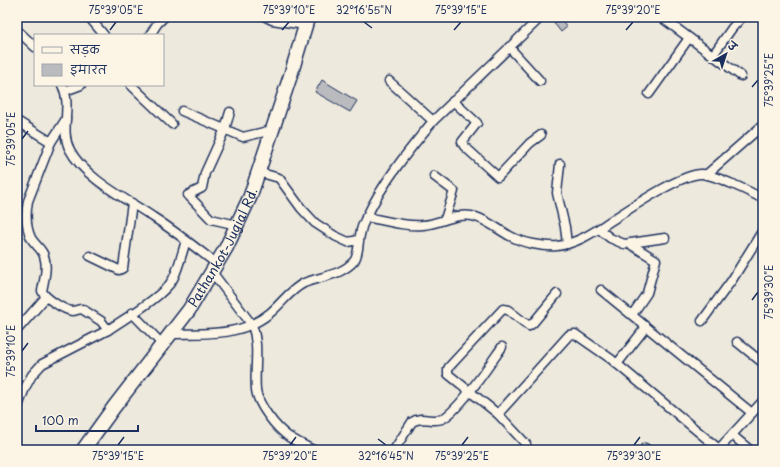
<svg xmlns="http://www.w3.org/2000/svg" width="780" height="467" font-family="'Playpen Sans','Playpen Sans Deva',sans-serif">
<rect width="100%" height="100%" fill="#eee9dd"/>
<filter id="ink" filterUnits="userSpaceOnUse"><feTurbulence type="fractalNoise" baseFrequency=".025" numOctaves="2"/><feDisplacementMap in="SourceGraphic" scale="8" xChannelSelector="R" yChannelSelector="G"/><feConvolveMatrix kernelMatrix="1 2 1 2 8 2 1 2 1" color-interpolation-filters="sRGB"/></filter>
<g filter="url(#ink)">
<!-- building -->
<g fill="#babbbe" stroke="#1b2f5e">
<polygon points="560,18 567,27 561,32 554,23"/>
<polygon points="322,80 357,101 350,112 315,92"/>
</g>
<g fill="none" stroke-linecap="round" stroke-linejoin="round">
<!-- street casing -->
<g stroke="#1b2f5e" stroke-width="11">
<g id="street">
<polyline points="89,17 104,35"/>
<polyline points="266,17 272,20 305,25"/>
<polyline points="661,17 741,76"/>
<polyline points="17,30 35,47"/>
<polyline points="150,35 157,24 164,17"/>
<polyline points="509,47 540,81"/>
<polyline points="713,55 732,28 742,17"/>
<polyline points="389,81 433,121"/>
<path d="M62 85C73 105 59 130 70 150 85 179 127 199 153 217 175 231 196 248 217 264"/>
<polyline points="131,85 172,124"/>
<polyline points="65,91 81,85"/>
<polyline points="649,94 689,38"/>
<polyline points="453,101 477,123 462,142 464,146 498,177 530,143 541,135"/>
<polyline points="182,111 243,137 272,130"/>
<polyline points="230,112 225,129 205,173 202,188 188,195 211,219 237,225"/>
<path d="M66 119 51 142 28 201C26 212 26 227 31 238 35 245 42 249 44 256 48 267 44 280 42 291 45 298 64 310 72 311 76 311 78 309 82 309L101 321 108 330C124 319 164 296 173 279 179 267 182 253 186 241"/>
<polyline points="17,121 51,142"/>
<polyline points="560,164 557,193 565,227 567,244"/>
<polyline points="258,172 279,178 301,208 315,223 335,236 348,242 359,240"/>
<polyline points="706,175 763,125"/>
<polyline points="434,176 454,191 445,219"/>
<path d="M366 217C383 220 406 227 423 225 441 224 457 211 476 217 488 221 499 230 510 236 523 243 543 247 557 246 575 244 591 234 606 224 625 212 681 173 702 174 715 175 751 192 763 199"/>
<polyline points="599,229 610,238 624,244 665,238"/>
<polyline points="630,244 656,260 647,293 632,315"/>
<polyline points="90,256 119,270 123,268 132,203"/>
<path d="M212 272 252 325C260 347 254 367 256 390 258 405 276 428 289 437 297 442 305 446 313 450"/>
<polyline points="601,290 752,413"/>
<polyline points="557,294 533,323 529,326 508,310 503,309 449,367 448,369 448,374 498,414 569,335 575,334 611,359 719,449"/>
<polyline points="132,313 163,345"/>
<polyline points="702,321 732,280 763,230"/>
<polyline points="17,330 46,297"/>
<path d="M172 334C207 333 241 337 270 313 282 303 290 290 304 283 321 276 341 276 354 261 359 255 358 243 360 235 361 229 363 223 366 218 383 182 408 151 433 121L541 17"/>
<polyline points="737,342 763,363"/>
<polyline points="617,364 646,327"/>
<polyline points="17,409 25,388 32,375 42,364 108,330"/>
<polyline points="498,414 526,444"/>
<polyline points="732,435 750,450"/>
<polyline points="645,448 648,450"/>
<path d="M394 450 412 422C422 415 432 423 442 419 459 411 490 364 502 347"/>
<polyline points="718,450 763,401"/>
</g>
</g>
<!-- primary casing -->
<g stroke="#1b2f5e" stroke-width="16">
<g id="primary">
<path id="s1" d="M83 450 114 407 189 310 226 248 250 197 291 74 308 17"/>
</g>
</g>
<!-- street -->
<use href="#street" stroke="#fcf5e5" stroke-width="8"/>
<!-- primary -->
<use href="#primary" stroke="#fcf5e5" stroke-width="13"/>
</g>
</g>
<!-- ticks -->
<path fill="none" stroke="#1b2f5e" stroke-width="1.5" d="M364 22 372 28M110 30 116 22M282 30 289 22M454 30 461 22M626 30 633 22M752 87 758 80M22 139 28 131M752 300 758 292M22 351 28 343M378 439 386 445M118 445 124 437M290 445 296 437M462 445 468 437M634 445 640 437"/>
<g text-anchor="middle" stroke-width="3.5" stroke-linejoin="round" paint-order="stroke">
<!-- street labels -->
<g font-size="13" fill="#1b2f5e" stroke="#fcf5e5">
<text dy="5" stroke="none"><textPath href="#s1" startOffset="247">Pathankot-Jugial Rd.</textPath></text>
</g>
</g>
<!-- margin -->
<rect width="780" height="467" fill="none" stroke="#fcf5e5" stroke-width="44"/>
<!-- legend -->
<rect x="34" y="34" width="130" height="52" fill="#fcf5e5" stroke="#a2a6af"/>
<rect x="42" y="47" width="20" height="6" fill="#fcf5e5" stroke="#a2a6af"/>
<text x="70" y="54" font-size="12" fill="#1b2f5e">सड़क</text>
<rect x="42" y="64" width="20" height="12" fill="#babbbe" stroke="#a2a6af"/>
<text x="70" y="74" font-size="12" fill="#1b2f5e">इमारत</text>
<!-- north arrow -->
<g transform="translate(726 54) rotate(39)" stroke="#fcf5e5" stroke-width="3" paint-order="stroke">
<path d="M0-3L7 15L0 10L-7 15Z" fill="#1b2f5e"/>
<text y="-6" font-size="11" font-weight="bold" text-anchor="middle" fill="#1b2f5e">उ</text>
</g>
<!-- scale -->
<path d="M36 425v6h102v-6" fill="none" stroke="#1b2f5e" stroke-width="2"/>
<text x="42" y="425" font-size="12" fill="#1b2f5e" stroke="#fcf5e5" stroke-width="3" paint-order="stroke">100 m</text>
<rect x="22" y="22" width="736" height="423" fill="none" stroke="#1b2f5e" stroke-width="1.5"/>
<g font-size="10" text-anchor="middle" fill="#1b2f5e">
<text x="116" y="14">75°39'05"E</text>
<text x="289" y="14">75°39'10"E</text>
<text x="364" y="14">32°16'55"N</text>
<text x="461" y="14">75°39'15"E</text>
<text x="633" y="14">75°39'20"E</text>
<text transform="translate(769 80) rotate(-90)" y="4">75°39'25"E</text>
<text transform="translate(11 139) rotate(-90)" y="4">75°39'05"E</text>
<text transform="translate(769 292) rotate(-90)" y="4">75°39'30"E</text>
<text transform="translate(11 351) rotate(-90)" y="4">75°39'10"E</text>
<text x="118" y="460">75°39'15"E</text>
<text x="290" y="460">75°39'20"E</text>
<text x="386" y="460">32°16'45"N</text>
<text x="462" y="460">75°39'25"E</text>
<text x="634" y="460">75°39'30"E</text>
</g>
</svg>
